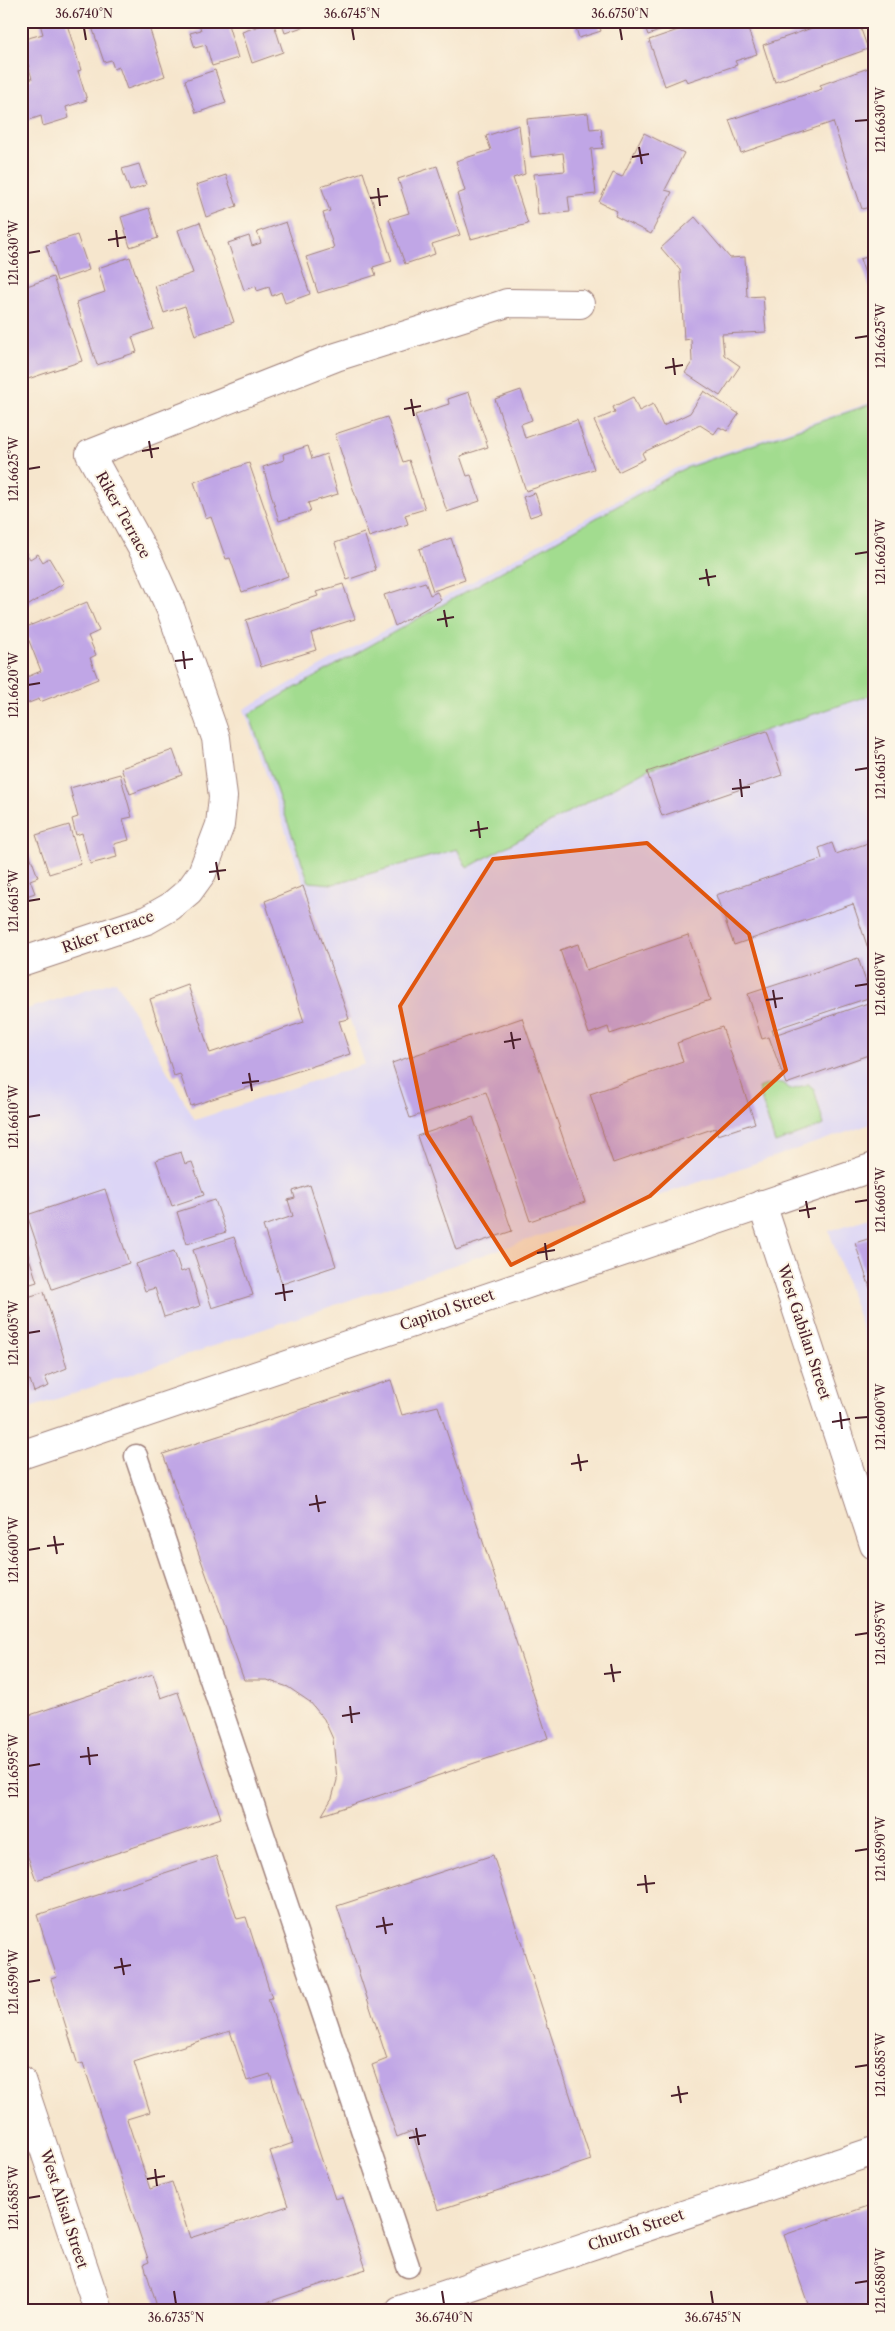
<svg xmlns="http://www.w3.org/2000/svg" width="895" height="2331" font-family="'Libre Caslon Text',serif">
<rect width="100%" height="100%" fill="#fcf5e5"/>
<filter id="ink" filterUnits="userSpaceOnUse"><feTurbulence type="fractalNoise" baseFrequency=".02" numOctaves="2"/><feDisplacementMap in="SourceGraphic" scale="10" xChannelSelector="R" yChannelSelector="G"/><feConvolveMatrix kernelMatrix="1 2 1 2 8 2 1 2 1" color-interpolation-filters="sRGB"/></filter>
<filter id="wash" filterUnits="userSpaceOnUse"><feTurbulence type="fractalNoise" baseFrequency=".0096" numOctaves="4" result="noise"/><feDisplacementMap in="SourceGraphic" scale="20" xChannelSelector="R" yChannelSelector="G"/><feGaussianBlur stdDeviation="1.12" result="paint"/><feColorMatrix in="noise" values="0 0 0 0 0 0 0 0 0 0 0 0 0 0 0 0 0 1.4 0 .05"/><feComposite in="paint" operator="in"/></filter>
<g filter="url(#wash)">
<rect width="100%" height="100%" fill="#f6e6cd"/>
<!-- built -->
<g fill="#dcd5f6">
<polygon points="874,401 874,1123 21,1411 21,1011 116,981 195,1120 365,1064 244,709 674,469"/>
<polygon points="874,1216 874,1363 829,1231"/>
</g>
<!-- green -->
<g fill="#a2dc8f" stroke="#767e5d">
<polygon points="874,403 874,694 646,770 467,868 457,849 333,884 309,882 249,714 683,469"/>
<polygon points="773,1083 783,1083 791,1090 808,1084 814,1089 824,1125 775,1143 758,1088"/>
</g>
<g id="blocks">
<!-- building -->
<g fill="#c0a6e6" fill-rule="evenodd">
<polygon points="50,21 66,21 81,70 78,71 87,100 66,107 69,118 43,126 41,116 21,123 21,83 32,79 28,64 21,65 21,40 43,34 40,24"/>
<polygon points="90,21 147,21 165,76 127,89 119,67 114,69 111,60 104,62"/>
<polygon points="198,21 227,21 238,58 212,66 206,45 195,48 190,33 201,30"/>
<polygon points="273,21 283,52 252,63 242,32"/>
<polygon points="281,21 317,21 317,22 285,33"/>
<polygon points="367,21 381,21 381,22 368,26"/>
<polygon points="574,21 598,21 601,31 579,38"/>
<polygon points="643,21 665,21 668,28 648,35"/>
<polygon points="704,21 745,21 757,54 735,61 737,65 687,82 685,78 665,86 649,40"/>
<polygon points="832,21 858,21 868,49 775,82 763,45"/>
<polygon points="874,66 874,206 862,209 833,122 741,153 729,120 822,89 820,85"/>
<polygon points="215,70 226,103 196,113 185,80"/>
<polygon points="588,113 590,129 601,128 603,148 591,149 596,194 568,197 570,212 538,215 534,174 565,171 563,153 531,157 527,119"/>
<polygon points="519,125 525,174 513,178 528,224 471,239 457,194 465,191 456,161 491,150 486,136"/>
<polygon points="644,133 684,153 665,190 672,192 651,234 615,216 617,211 599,202 613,173 622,177"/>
<polygon points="22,142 27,160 21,162 21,143"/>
<polygon points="139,164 146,185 130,191 122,169"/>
<polygon points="437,166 460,235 432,244 435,254 405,264 389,219 409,213 398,179"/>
<polygon points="363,172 392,261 373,267 376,275 318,293 306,257 334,248 323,213 330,211 321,186"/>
<polygon points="226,175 237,206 206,217 196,185"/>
<polygon points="149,208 158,238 130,247 121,217"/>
<polygon points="695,217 730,258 745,257 747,297 763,296 766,332 722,334 724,355 740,366 720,396 685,373 692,362 691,339 684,340 680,270 661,248"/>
<polygon points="200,222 234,322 195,335 185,306 164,313 155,286 193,273 178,230"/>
<polygon points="286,222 310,294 285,303 281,292 272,296 269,287 257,291 256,286 244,290 228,243 249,236 252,246 261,243 257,232"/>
<polygon points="77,235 89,270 57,281 46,245"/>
<polygon points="874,255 874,297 873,297 860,259"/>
<polygon points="130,257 154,329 132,337 137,352 97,365 76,302 105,292 98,268"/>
<polygon points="53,277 82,361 28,379 21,359 21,288"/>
<polygon points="521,390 532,420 521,424 525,438 577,420 594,469 526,491 495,399"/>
<polygon points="704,391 739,414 727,431 719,427 714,434 700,425 642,453 645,459 618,472 594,421 615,412 613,407 633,397 639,411 653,404 663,426 690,413"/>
<polygon points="469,392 488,447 460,456 467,476 471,475 480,501 447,512 415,415 449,404 448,399"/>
<polygon points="387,417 403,462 409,460 425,509 405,515 408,524 369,537 335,434"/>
<polygon points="308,446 312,459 326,454 338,494 308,503 311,511 279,521 263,467 284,460 283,454"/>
<polygon points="249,463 288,576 242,592 230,558 226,559 211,517 206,519 194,482"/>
<polygon points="535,493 542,513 530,517 523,497"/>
<polygon points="364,533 376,570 347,580 335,543"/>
<polygon points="451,538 465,580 433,591 419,549"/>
<polygon points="21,545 30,559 38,554 43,562 49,558 64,583 21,610"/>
<polygon points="425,582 430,595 437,592 441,600 395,626 384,595"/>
<polygon points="343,584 355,619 311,633 316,650 261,667 246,620 318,596 316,592"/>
<polygon points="87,602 99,631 88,636 96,655 90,658 98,679 40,702 39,699 21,706 21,676 26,674 27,677 41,671 24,628"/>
<polygon points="767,731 782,775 662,816 647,772"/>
<polygon points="173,750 182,775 130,794 121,768"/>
<polygon points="120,774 132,817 123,819 129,840 114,844 117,857 90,864 82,833 76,835 72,819 78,817 70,788"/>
<polygon points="69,825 81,864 49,874 36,835"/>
<polygon points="21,831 38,877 30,880 35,893 21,898"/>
<polygon points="874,841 874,897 871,898 874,906 874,966 853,904 734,945 716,895 822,859 819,848 832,843 836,854"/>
<polygon points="303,886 349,1019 339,1021 350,1054 191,1106 180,1074 174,1076 150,999 188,985 210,1053 304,1022 265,901"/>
<polygon points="688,935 710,1000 610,1034 608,1027 589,1034 560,950 578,944 586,970"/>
<polygon points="858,958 871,997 772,1030 774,1035 874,1001 874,1053 786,1084 769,1037 762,1039 748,994"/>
<polygon points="522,1018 585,1202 530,1221 486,1092 410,1118 392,1063"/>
<polygon points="722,1027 755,1123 718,1135 715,1128 613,1163 590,1094 683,1062 677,1043"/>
<polygon points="473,1117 512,1231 456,1250 417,1136"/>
<polygon points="181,1152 185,1164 192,1162 204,1195 172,1206 156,1160"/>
<polygon points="310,1185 336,1266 282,1284 263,1226 293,1216 288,1200 295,1198 293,1191"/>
<polygon points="105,1189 129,1263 52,1289 27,1215"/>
<polygon points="215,1200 226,1232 187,1244 177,1212"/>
<polygon points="21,1233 37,1282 21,1287"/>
<polygon points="234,1237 253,1295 212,1308 193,1250"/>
<polygon points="874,1237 874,1297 873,1297 855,1243"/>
<polygon points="174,1251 181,1272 189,1269 200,1306 164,1317 155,1288 145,1291 136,1264"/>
<polygon points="44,1292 67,1368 45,1377 49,1386 34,1392 30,1380 21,1383 21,1299"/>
<polygon points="391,1380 402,1415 438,1406 548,1738 322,1815 332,1798 337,1780 333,1739 324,1719 310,1702 288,1687 267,1680 244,1680 163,1454"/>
<polygon points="153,1674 161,1698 178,1692 221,1818 36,1880 21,1837 21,1718"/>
<polygon points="493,1855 591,2160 438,2210 412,2131 397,2137 372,2065 387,2059 337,1906"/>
<path d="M216 1856 237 1919 246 1917 272 1998 268 1999 335 2199 342 2197 366 2269 245 2310H158L144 2264 149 2262 83 2063 78 2065 51 1979 57 1977 37 1915ZM230 2031 247 2081 270 2074 293 2143 270 2151 288 2206 190 2238 172 2182 150 2189 127 2119 150 2112 134 2062Z"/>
<polygon points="874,2204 874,2310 810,2310 784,2235"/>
</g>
</g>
</g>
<g filter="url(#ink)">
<use href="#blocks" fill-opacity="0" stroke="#a0827c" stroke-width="1"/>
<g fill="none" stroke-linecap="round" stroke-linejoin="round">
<!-- pedestrian casing -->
<g stroke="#a0827c" stroke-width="25">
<polyline id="pedestrian" points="136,1456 408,2266"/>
</g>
<!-- minor casing -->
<g stroke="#a0827c" stroke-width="30">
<g id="minor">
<polyline points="21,962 147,920 170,907 189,891 202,873 220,825 223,797 216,738 191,667 171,610 149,561 90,454 336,357 498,306 507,303 580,304"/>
<polyline points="399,2310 874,2151"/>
</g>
</g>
<!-- tertiary casing -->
<g stroke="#a0827c" stroke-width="30">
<g id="tertiary">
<polyline points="762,1204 874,1545"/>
<polyline points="21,1455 874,1167"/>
</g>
</g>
<!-- secondary casing -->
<g stroke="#a0827c" stroke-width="30">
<polyline id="secondary" points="21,2080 98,2310"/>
</g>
<!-- pedestrian -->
<use href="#pedestrian" stroke="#fff" stroke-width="22"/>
<!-- minor -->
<use href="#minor" stroke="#fff" stroke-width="28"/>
<!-- tertiary -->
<use href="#tertiary" stroke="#fff" stroke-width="28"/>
<!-- secondary -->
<use href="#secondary" stroke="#fff" stroke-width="28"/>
</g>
</g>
<!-- marked area -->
<path fill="#e0560e" fill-opacity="0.2" stroke="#e0560e" stroke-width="4" stroke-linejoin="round" d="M647 843 749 934 786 1070 650 1196 511 1265 427 1134 400 1006 493 859Z"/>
<!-- ticks -->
<path fill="none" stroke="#4a1f2b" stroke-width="2" d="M84 28 86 40M352 28 354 40M620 28 622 40M855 121 868 120M639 147 642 164M632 157 649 154M378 188 380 206M370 198 388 196M116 230 118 247M108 240 126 237M28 253 40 251M855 338 868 336M673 358 675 375M665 368 683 365M411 399 414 416M404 409 421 406M149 441 152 458M142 451 159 448M28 469 40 467M855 554 868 552M706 569 709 586M699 579 716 576M444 610 447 627M437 620 454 617M183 651 185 669M175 661 193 659M28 685 40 683M855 770 868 768M740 779 742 797M732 789 750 787M478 821 480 838M470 831 488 828M216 862 219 880M209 872 226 870M28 901 40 899M855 986 868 984M773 990 776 1008M766 1000 783 998M511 1032 514 1049M504 1042 521 1039M249 1073 252 1091M242 1083 259 1081M28 1117 40 1115M806 1201 809 1218M855 1202 868 1200M799 1211 816 1208M545 1243 547 1260M537 1253 555 1250M283 1284 285 1301M275 1294 293 1291M28 1333 40 1331M840 1412 842 1429M855 1418 868 1417M832 1422 850 1419M578 1454 581 1471M571 1464 588 1461M316 1495 319 1512M309 1505 326 1502M54 1536 57 1554M47 1546 64 1544M28 1550 40 1548M855 1635 868 1633M611 1664 614 1682M604 1674 621 1672M350 1706 352 1723M342 1716 360 1713M88 1747 90 1765M80 1757 98 1755M28 1766 40 1764M855 1851 868 1849M645 1875 647 1893M637 1885 655 1883M383 1917 386 1934M376 1927 393 1924M121 1958 124 1975M114 1968 131 1965M28 1982 40 1980M855 2067 868 2065M678 2086 681 2103M671 2096 688 2093M416 2128 419 2145M409 2138 426 2135M155 2169 157 2186M147 2179 165 2176M28 2198 40 2196M855 2283 868 2281M174 2291 176 2304M442 2291 444 2304M711 2291 713 2304"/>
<g text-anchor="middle" stroke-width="4" stroke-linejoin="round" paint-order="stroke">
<!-- street labels -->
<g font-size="15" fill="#4a1f2b" stroke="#fcf5e5">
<text transform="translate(123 515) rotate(61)" y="5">Riker Terrace</text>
<text transform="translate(108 932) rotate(-20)" y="5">Riker Terrace</text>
<text transform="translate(447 1310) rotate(-19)" y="5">Capitol Street</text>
<text transform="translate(804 1332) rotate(72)" y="5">West Gabilan Street</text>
<text transform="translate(64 2209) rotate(72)" y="5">West Alisal Street</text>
<text transform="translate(636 2230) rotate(-19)" y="5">Church Street</text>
</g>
</g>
<!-- margin -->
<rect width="895" height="2331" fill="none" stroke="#fcf5e5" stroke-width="55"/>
<rect x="28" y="28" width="840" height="2276" fill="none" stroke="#4a1f2b" stroke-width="2"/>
<g font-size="12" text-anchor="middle" fill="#4a1f2b">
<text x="84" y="18">36.6740°N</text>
<text x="352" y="18">36.6745°N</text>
<text x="620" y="18">36.6750°N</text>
<text transform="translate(881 120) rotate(-90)" y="4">121.6630°W</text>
<text transform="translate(14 253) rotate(-90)" y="4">121.6630°W</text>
<text transform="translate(881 336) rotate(-90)" y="4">121.6625°W</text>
<text transform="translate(14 469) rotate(-90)" y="4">121.6625°W</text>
<text transform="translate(881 552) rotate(-90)" y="4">121.6620°W</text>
<text transform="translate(14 685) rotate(-90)" y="4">121.6620°W</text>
<text transform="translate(881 768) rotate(-90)" y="4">121.6615°W</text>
<text transform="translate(14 901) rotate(-90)" y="4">121.6615°W</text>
<text transform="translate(881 984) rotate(-90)" y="4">121.6610°W</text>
<text transform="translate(14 1117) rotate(-90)" y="4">121.6610°W</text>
<text transform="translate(881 1200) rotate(-90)" y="4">121.6605°W</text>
<text transform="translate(14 1333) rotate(-90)" y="4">121.6605°W</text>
<text transform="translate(881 1417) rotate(-90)" y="4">121.6600°W</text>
<text transform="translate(14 1550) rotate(-90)" y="4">121.6600°W</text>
<text transform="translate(881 1633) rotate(-90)" y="4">121.6595°W</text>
<text transform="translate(14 1766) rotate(-90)" y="4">121.6595°W</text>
<text transform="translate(881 1849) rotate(-90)" y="4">121.6590°W</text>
<text transform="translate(14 1982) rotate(-90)" y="4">121.6590°W</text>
<text transform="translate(881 2065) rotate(-90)" y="4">121.6585°W</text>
<text transform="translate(14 2198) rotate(-90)" y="4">121.6585°W</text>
<text transform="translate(881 2281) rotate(-90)" y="4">121.6580°W</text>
<text x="176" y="2322">36.6735°N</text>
<text x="444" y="2322">36.6740°N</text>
<text x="713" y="2322">36.6745°N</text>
</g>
</svg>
